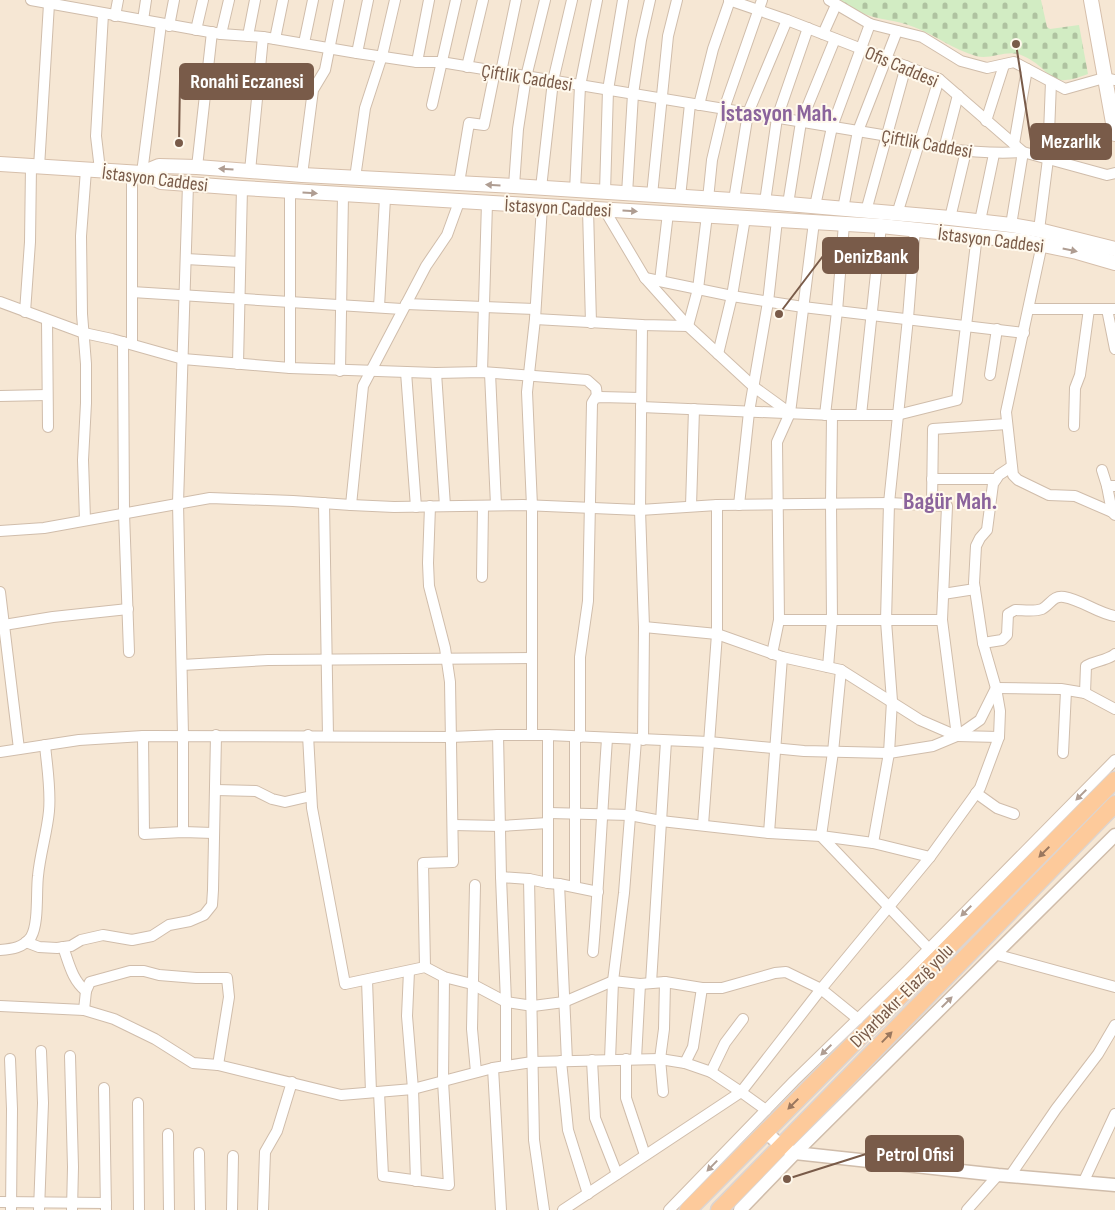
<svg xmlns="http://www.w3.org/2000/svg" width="1115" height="1210" font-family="'Sofia Sans Condensed',sans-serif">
<defs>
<pattern id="cemetery-stones" width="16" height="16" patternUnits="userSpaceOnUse" patternTransform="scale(1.25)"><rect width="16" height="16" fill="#d2ecc3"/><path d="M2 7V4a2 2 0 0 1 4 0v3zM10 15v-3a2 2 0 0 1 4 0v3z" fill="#afc2a0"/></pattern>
</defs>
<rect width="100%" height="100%" fill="#fdf5e6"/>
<!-- residential -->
<rect fill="#f6e7d4" x="0" y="0" width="1115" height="1210"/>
<!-- cemetery -->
<path fill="url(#cemetery-stones)" d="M839 0H1041L1047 27 1050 29 1079 25 1088 74C1044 91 1055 69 1021 55 1007 49 991 60 976 56 954 50 935 35 914 27 897 20 878 20 862 13 854 10 846 4 839 0Z"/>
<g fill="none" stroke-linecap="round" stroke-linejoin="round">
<!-- minor casing -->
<g stroke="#d0bdab" stroke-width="12">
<g id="minor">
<path d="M31 0 221 34 263 37 357 53 417 62H441L888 136C933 148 977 155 1023 152L1011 225"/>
<polyline points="729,0 787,20 939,79 1023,152 1107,175 1115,173"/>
<polyline points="829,0 870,24 922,37 961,61 987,68 1014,62 1065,89 1104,78 1115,80"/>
<polyline points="115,16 118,0"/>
<polyline points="143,20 146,0"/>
<polyline points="169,26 174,0"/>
<polyline points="196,30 203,0"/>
<polyline points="221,34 229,0"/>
<polyline points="823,34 836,5"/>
<polyline points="248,36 255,0"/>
<polyline points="275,39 283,0"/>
<polyline points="304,43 313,0"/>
<polyline points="357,53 368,0"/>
<polyline points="417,62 429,0"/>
<polyline points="467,67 483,0"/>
<polyline points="501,72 516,0"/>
<polyline points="432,105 456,0"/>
<polyline points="699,105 713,49 730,0"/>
<polyline points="986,121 1004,65"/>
<polyline points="1014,144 1027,69"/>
<polyline points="944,149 958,95"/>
<polyline points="39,167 49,4"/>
<polyline points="197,167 212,32"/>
<polyline points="100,170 96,136 103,14"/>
<polyline points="250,171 263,37"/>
<polyline points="132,172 132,344"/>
<polyline points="142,173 161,24"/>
<polyline points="302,175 313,90 325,70 339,0"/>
<polyline points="355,178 365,108 382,56 395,0"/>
<polyline points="459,183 469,123 484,125 495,71"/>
<polyline points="514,186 518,129 526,77 545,0"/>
<polyline points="541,188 553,81 572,0"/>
<polyline points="575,191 580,86 597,0"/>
<polyline points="605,192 608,90 623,0"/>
<polyline points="627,194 633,94 641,40 650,0"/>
<polyline points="652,195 668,36 677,0"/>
<polyline points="680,197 690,104"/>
<polyline points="708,199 712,160 724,109 762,0"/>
<polyline points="734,200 748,113 787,20"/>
<polyline points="765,202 777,118 808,28"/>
<polyline points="788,204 801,122 835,39"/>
<polyline points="815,206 832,127 870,24"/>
<polyline points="588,209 591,323"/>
<polyline points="604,209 645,278 688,326 754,387 790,413"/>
<polyline points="843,209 858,131 897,31"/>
<polyline points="866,211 906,66"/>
<polyline points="897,214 939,79"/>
<polyline points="950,218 966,151"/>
<polyline points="980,221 994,154"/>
<polyline points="1039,230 1048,159 1051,82"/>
<polyline points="1042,244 1006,412 1013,475 1018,480 1049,495 1075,496 1112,512 1115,515"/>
<polyline points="186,259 240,262"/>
<polyline points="645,278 732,296 803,307 1024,333"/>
<polyline points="660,281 668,213"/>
<polyline points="132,292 402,309"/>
<polyline points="0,302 84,333 112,339 183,359 290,368 436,373 482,372 587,380 596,388 597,397"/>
<polyline points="406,304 535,309"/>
<polyline points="379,307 385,198"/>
<polyline points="1029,309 1115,309"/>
<polyline points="1107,309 1115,349"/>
<polyline points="25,312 30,242 31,166"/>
<polyline points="535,319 642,325 688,326 698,289 707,215"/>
<polyline points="47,320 48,427"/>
<polyline points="642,325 640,510 644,627 643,740"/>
<polyline points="123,342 124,513 129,652"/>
<polyline points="718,354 732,296 745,218"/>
<polyline points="238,364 242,188"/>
<polyline points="290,368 290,191"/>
<polyline points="340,371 343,195"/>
<polyline points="406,372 416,507"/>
<polyline points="482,372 487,203"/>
<polyline points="436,373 445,506"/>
<polyline points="490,373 496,505"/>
<polyline points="990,375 997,329"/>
<polyline points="0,396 47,395"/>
<polyline points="641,407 832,415 897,415 957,400 977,235"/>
<polyline points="825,415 837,311 844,224"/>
<polyline points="861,415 881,226"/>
<polyline points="1074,426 1075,388 1080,375 1089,309"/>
<polyline points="1102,470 1107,486 1115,486"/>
<polyline points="932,479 996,479"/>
<polyline points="1107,486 1112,512"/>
<polyline points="324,503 328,736"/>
<polyline points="351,505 363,386 426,266 447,235 459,202"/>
<polyline points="739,505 749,412 768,302 777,220"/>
<polyline points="932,505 933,429 1007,424"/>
<polyline points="691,506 694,409"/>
<polyline points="85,520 83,460 86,403 86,364 82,314 81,236 86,170"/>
<polyline points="0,531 44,528 210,498 293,501 351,505 394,507 523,505 640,510 717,505 889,503 947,506 942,620 957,736"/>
<polyline points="482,577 483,506"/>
<polyline points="0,592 19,749"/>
<polyline points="943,594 975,589"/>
<polyline points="779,620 942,620"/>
<polyline points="4,625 53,617 128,609"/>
<polyline points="644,627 717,634 782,657 841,670 920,720 957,736 999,737"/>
<path d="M983 643 1002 640 1007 635 1008 614 1015 610C1023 610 1034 612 1042 609 1050 605 1053 595 1064 597 1082 600 1097 613 1115 616"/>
<polyline points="772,654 779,620 777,442 790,413 814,222"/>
<polyline points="182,665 268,660 532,658"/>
<polyline points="828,667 832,619 831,504 832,415"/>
<polyline points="841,670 833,752 821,836 929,949"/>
<polyline points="996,688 1061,689 1085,693 1115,709"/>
<path d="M1085 693 1086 666C1095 661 1108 660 1115 654"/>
<polyline points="308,735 312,808 345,984 425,967 444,977 472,984 506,1002 533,1006 564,1002 613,981 640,984 665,982 702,988 722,988 775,973 786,972 821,989 858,1019"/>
<polyline points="498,735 501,877 506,1002 506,1066"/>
<polyline points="532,735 532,506 527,392 535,319 542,206"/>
<polyline points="548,735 548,883 559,884 598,892"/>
<polyline points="143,736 144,834 183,832 213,833"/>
<polyline points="580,737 580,657 588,601 592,403 595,398 600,397 641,398"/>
<polyline points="0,752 79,740 143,736 451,737 498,735 548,735 709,742 804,751 889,753 933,746 957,736 980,720 996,688"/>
<polyline points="1063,753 1066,691"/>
<polyline points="216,790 256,791 272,799 285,802 311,796"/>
<polyline points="976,793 997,808 1014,814"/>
<polyline points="549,813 630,815 661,821 769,833 821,836 873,843 930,857"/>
<polyline points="453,825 501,826 548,823"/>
<polyline points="703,825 717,634 717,505"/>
<polyline points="183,832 183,735 178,503 188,184"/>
<polyline points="769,833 782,657"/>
<polyline points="873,843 889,753 892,701 886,621 889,503 908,318 915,229"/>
<polyline points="501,877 529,879 548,883"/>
<polyline points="529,879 534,1140 544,1210"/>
<polyline points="559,884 567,1061"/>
<polyline points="475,885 472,1029 476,1072"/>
<polyline points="575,887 575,737"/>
<polyline points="26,942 39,947 57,948 71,946 81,940 103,935 132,940 152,936 169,925 190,921 204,915 212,905 213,890 216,735"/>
<path d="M63 947C69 963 72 980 86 991"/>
<path d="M0 950C12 949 23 948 31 937 39 923 36 892 38 876 40 854 47 833 49 811 51 789 47 767 45 745"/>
<path d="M593 952C599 881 602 810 607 739"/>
<polyline points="994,954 1115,987"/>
<polyline points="425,967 423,863 453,862 450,682 445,648 429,586 428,563 430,506"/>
<polyline points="409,971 407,1016 413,1089 416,1181"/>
<polyline points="367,980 371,1092"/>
<polyline points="651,983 666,741"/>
<polyline points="0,1006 84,1010 114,1019 155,1039 193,1063 218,1065 341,1095 413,1089 493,1068 532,1062 660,1059 685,1063 711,1072 741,1092 766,1110"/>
<polyline points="84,1010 86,991 90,982 130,971 144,971 159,975 196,978 227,978 229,997 218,1065"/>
<polyline points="70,1056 73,1167 72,1210"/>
<polyline points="10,1059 12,1109 11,1210"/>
<polyline points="626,1059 626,1098 645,1155"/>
<polyline points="636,1059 640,984"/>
<polyline points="592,1060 595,1118 617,1174"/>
<polyline points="610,1060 613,981 624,893 636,740"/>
<polyline points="561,1061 568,1130 588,1194"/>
<polyline points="685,1063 693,1047 702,988"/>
<polyline points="493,1068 501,1210"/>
<polyline points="711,1072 725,1043 743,1019"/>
<polyline points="104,1088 106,1210"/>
<polyline points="379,1092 383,1176 449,1185 443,1081 444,977"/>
<polyline points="663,1092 660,1059 664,1029 665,982"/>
<polyline points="138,1103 139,1210"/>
<polyline points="168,1134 169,1210"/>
<polyline points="199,1153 200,1210"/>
<polyline points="1010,1176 1056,1109 1098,1054 1115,1025"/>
<polyline points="1083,1183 1115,1114"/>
<polyline points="0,1202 106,1203"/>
<polyline points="39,1210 43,1103 41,1051"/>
<polyline points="232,1210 233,1156"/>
<polyline points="263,1210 265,1152 277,1131 292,1082"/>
<polyline points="563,1210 741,1092 821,989 930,857 980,788 999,737 1000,711 996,688 983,643 974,583 976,546 980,538 987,530 993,484 999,475 1011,467"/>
<polyline points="669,1210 794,1081 907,971 1115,760"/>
<polyline points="967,1210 998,1175"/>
</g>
</g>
<!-- tertiary casing -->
<g stroke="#d0bdab" stroke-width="15">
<g id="tertiary">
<polyline points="765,1131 781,1146 795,1153 998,1175 1115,1185"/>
<polyline points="740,1210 795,1153 1115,835"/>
</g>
</g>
<!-- secondary casing -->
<g stroke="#d6bfab" stroke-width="16">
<g id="secondary">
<polyline points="1091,0 1115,134"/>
<polyline points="0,164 142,173 161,182 242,188 881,226 1024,241 1077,252 1115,263"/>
<polyline points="142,173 159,166 197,167 302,175 514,186 765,202 950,218 1011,225 1039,230 1115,249"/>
</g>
</g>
<!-- trunk casing -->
<g stroke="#dcd4d0" stroke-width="19">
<g id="trunk">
<polyline points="688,1210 1115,780"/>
<polyline points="719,1210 1115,804"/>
</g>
</g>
<!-- minor -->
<use href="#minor" stroke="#fff" stroke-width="10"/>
<!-- tertiary -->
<use href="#tertiary" stroke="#fff" stroke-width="12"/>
<!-- secondary -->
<use href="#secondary" stroke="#fff" stroke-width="14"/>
<!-- trunk -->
<use href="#trunk" stroke="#fdca9b" stroke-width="16"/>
</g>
<!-- one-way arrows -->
<defs><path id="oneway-solid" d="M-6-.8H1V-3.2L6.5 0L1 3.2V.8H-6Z" transform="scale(1.25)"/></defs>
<g fill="#af9d92">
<use href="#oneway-solid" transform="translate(226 169) rotate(-176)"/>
<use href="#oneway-solid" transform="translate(493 185) rotate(-177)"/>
<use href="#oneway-solid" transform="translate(310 193) rotate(4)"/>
<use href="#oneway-solid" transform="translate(630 211) rotate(3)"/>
<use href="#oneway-solid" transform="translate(1070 250) rotate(12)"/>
<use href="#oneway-solid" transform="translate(1081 795) rotate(135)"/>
<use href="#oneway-solid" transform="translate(966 911) rotate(135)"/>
<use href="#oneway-solid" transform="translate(947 1002) rotate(-45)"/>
<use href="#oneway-solid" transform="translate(826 1050) rotate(136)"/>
<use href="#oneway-solid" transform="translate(712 1166) rotate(134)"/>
</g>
<g fill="#9a775e">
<use href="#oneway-solid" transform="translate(1044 852) rotate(135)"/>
<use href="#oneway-solid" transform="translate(887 1037) rotate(-46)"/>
<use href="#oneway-solid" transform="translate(793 1104) rotate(135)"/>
</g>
<g text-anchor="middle" stroke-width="4" stroke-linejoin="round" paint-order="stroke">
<!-- street labels -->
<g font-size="19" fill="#795b49" stroke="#fff9ed">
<text transform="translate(902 66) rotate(23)" y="7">Ofis Caddesi</text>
<text transform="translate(527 77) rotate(9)" y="7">Çiftlik Caddesi</text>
<text transform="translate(927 143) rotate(10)" y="7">Çiftlik Caddesi</text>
<text transform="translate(155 178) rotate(7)" y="7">İstasyon Caddesi</text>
<text transform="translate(558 207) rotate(3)" y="7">İstasyon Caddesi</text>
<text transform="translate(991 239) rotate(7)" y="7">İstasyon Caddesi</text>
<text transform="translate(901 995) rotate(-45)" y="7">Diyarbakır-Elazığ yolu</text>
</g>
<!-- district labels -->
<g font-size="24" font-weight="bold" fill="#8b649c" stroke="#fff9ed">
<text x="779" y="121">İstasyon Mah.</text>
<text x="950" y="509">Bagür Mah.</text>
</g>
</g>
<!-- callouts -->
<path fill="none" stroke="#795b49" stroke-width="2" d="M179 143L180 81M1016 44L1031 141M779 314L823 256M787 1179L866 1154"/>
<g fill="#795b49" stroke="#fff9ed" stroke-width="2">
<circle cx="179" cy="143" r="5"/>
<circle cx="1016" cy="44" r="5"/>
<circle cx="779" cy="314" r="5"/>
<circle cx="787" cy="1179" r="5"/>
</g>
<g fill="#795b49" stroke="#795b49" stroke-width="2">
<rect x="180" y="64" width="133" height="35" rx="5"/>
<rect x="1031" y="124" width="80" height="35" rx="5"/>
<rect x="823" y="238" width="95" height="35" rx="5"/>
<rect x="866" y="1136" width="97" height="35" rx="5"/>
</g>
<g font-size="20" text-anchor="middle" font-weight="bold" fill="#fff">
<text x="247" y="88">Ronahi Eczanesi</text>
<text x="1071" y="148">Mezarlık</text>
<text x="871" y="263">DenizBank</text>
<text x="915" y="1161">Petrol Ofisi</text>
</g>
</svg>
